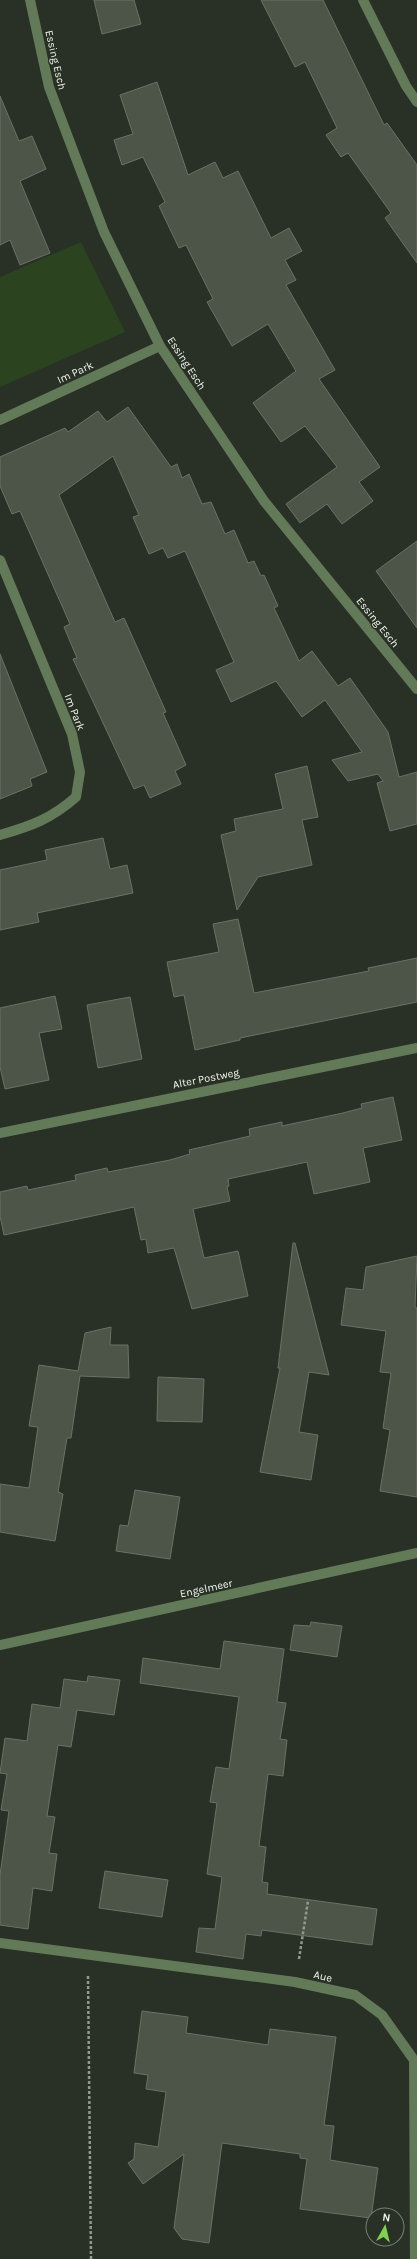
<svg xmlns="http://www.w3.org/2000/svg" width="417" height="2259" font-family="Karla,sans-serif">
<rect width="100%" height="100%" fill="#293126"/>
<!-- green -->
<polygon fill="#2b431e" points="81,242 125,332 0,387 0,277"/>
<!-- building -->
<g fill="#4d5549" stroke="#697265">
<polygon points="94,0 134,0 141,24 102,34"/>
<polygon points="261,0 323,0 384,125 387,123 417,165 417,263 385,218 391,213 348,153 341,157 326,135 337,128 305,62 295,67"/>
<polygon points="157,82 188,175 215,162 223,178 238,171 271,238 289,228 302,251 285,260 296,280 286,285 335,370 319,379 380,467 359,482 373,501 342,524 327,504 300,523 286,504 337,467 305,426 281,442 253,403 296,371 268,324 232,346 207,302 213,299 186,245 179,248 159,206 165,202 143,157 122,165 114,140 133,134 120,95"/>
<polygon points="0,96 19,141 32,136 46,169 20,181 50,253 20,265 10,240 0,245"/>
<polygon points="128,407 171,467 177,464 182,478 189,474 202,504 211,502 225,534 234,530 248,563 254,561 261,576 264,575 278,606 274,608 299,661 312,651 338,686 350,678 388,732 399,777 417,772 417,824 390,831 377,783 383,781 378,774 348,781 332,760 362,752 325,700 302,717 276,681 231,702 216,670 234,662 185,551 168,558 163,548 149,554 133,517 139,515 113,456 59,495 115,622 124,618 166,712 163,713 186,765 175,771 181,784 150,798 144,785 134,789 73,659 77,658 64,627 70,624 20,511 12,514 0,486 0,457 65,428 68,432 98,411 107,422"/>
<polygon points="417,541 417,628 376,571"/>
<polygon points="0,654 47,772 30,779 32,786 0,799"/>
<polygon points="307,766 318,817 302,820 312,865 258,877 237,910 221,835 236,831 234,819 283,809 275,774"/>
<polygon points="103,838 110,869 127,865 133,893 37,913 39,922 0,930 0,870 47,860 45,850"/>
<polygon points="238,919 254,993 369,971 368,968 417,958 417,1002 240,1038 240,1040 195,1050 184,995 174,997 167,962 219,952 213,924"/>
<polygon points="55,996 62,1029 39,1033 49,1080 5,1089 0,1067 0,1008"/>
<polygon points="130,997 142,1059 98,1068 87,1005"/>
<polygon points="393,1097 402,1140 363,1148 370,1182 314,1194 307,1162 228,1179 229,1186 227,1187 230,1201 193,1209 204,1258 238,1251 248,1296 192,1309 174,1248 148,1253 146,1239 141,1240 134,1207 4,1235 0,1216 0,1192 27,1186 28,1190 76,1180 75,1175 107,1168 108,1172 170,1160 190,1154 189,1150 250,1136 249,1129 282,1122 282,1126 343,1113 362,1108 361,1104"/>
<polygon points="293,1243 295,1243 329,1375 309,1372 299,1432 318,1435 311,1480 260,1472 280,1368 278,1368"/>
<polygon points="417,1256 415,1307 417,1308 417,1497 380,1491 390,1430 383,1428 391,1373 380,1372 386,1331 341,1325 346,1288 363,1290 366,1267"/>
<polygon points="111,1327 110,1345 128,1345 129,1378 80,1376 71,1438 67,1438 58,1492 63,1494 55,1541 0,1532 0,1484 29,1488 38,1427 29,1426 39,1365 78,1371 85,1333"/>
<polygon points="158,1377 204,1379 202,1422 157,1421"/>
<polygon points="135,1490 180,1497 170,1559 116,1551 120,1525 128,1526"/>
<polygon points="311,1622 342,1626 337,1657 290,1650 294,1625 310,1626"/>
<polygon points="224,1641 284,1649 277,1702 286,1703 280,1739 287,1740 283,1776 268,1774 259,1846 266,1847 262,1882 268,1883 267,1894 377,1909 372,1945 262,1930 261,1936 246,1934 243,1959 196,1952 199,1928 215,1929 222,1877 207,1874 217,1803 210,1802 216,1767 229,1769 239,1697 140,1683 143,1658 220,1669"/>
<polygon points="88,1676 120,1680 114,1715 77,1710 71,1747 58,1745 47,1816 55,1817 49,1853 57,1854 52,1891 33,1888 28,1929 0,1925 0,1875 9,1811 1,1810 7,1774 0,1773 5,1738 27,1741 32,1704 60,1708 64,1679 87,1682"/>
<polygon points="105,1871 168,1880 162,1917 99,1908"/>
<polygon points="142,2011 188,2017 186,2033 268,2045 270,2029 336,2037 324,2125 334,2126 330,2160 378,2168 371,2218 300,2209 307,2159 300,2158 300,2154 222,2143 209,2243 182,2239 174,2228 184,2154 143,2184 128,2163 134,2159 135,2143 158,2147 166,2092 146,2089 148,2075 134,2073"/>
</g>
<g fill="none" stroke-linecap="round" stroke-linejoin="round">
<!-- path -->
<g stroke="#92988f" stroke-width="2.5" stroke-dasharray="3 2" stroke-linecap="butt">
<polyline points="299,1959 308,1901"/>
<polyline points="88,1976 91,2259"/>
</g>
<!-- street -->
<g stroke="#637a58" stroke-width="10">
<polyline points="30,0 49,87 104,232 160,346 264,501 417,689"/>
<polyline points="363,0 406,86 417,102"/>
<polyline points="0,420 160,346"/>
<path d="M0 560 72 734 80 772 76 797C51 819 31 826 0 835"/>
<polyline points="0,1133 417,1048"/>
<polyline points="0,1645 417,1553"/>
<polyline points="0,1943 295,1982 355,1995 382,2015 414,2060 415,2259"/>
</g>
</g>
<g text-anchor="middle" stroke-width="3" stroke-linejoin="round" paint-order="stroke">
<!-- street labels -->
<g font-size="11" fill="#f0f5ee" stroke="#293126">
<text transform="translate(56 60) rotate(77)" y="4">Essing Esch</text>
<text transform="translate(187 363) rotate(57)" y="4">Essing Esch</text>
<text transform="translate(75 372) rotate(-25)" y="4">Im Park</text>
<text transform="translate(378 622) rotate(51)" y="4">Essing Esch</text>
<text transform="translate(75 712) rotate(69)" y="4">Im Park</text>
<text transform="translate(206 1078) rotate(-11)" y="4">Alter Postweg</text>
<text transform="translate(206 1588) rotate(-12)" y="4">Engelmeer</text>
<text transform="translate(323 1976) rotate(13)" y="4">Aue</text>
</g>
</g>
<!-- north arrow -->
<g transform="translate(385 2227) rotate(8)"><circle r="19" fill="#293126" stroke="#797f76"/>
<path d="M0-3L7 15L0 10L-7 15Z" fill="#80d051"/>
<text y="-6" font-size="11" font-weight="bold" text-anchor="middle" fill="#f0f5ee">N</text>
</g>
</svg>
